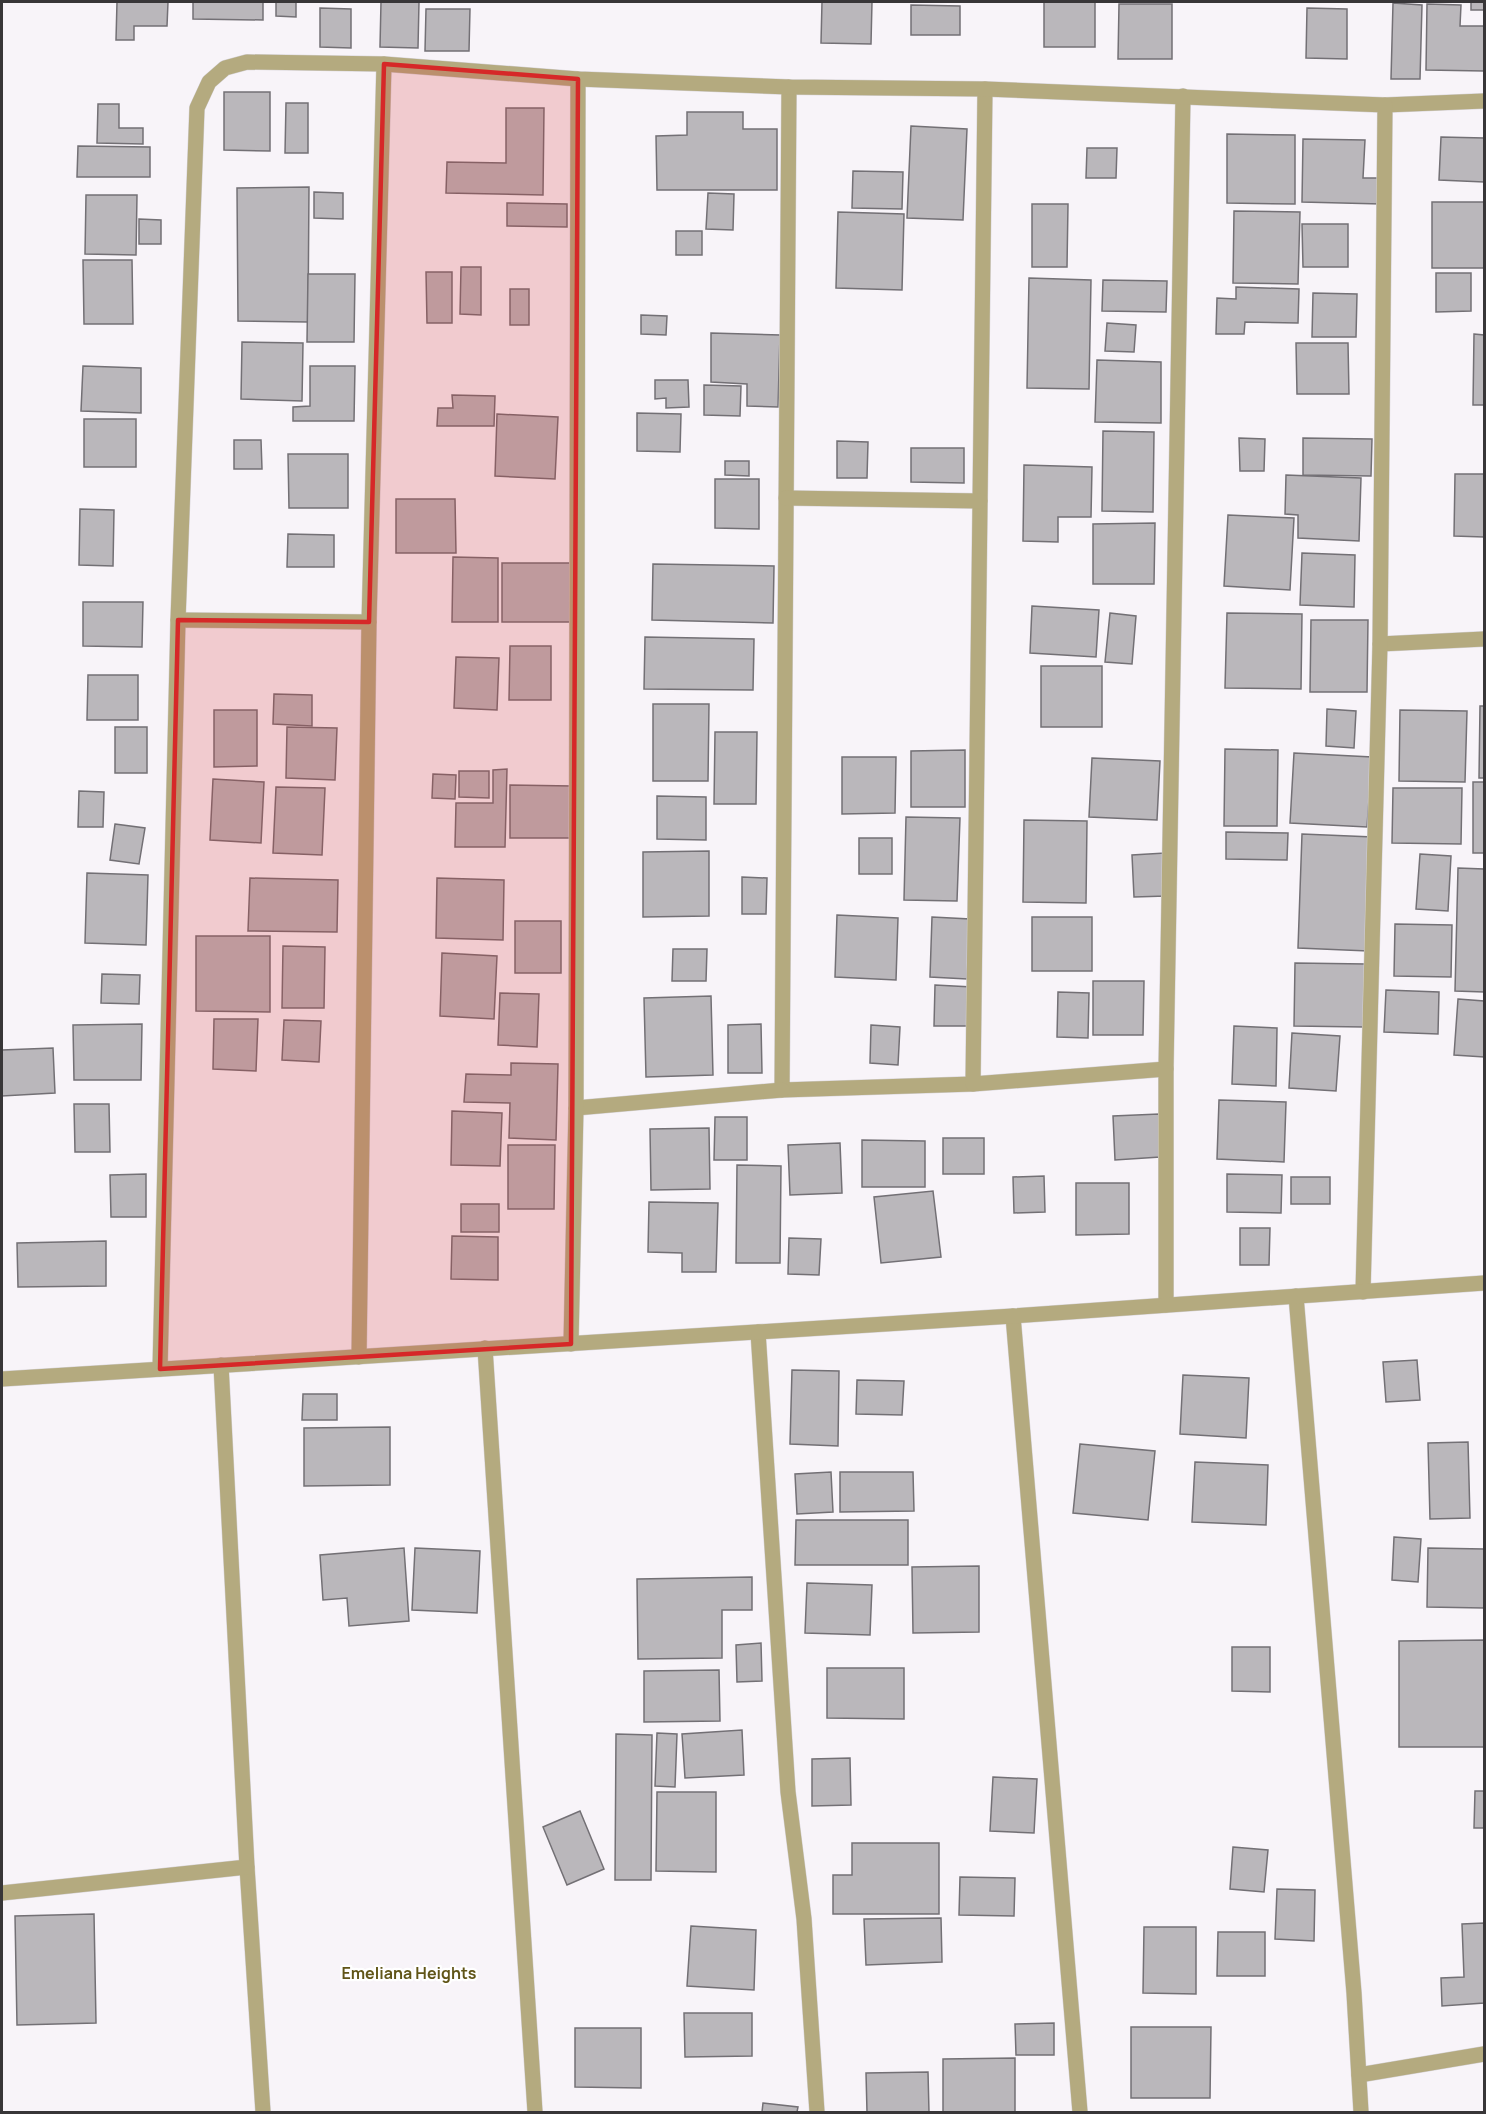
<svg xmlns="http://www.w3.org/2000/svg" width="1486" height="2114" font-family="Manrope,sans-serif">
<rect width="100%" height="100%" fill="#f8f4f9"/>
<!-- building -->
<g fill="#bab7bb" stroke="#737075" stroke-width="1.5">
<polygon points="117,2 168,2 167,26 134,26 134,40 116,40"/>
<polygon points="193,2 263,2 263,20 193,19"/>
<polygon points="276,2 296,2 296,17 276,16"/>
<polygon points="381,2 419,2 418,48 380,47"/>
<polygon points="822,2 872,2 871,44 821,43"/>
<rect x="1044" y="2" width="51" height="45"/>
<rect x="1471" y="2" width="13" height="8"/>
<polygon points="1393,3 1422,5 1420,79 1391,79"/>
<polygon points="1119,4 1172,4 1172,59 1118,59"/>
<polygon points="1427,4 1461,5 1460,26 1484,26 1484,71 1426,70"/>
<polygon points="911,5 960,6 960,35 911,35"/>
<polygon points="320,8 351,9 351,48 320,47"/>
<polygon points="1307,8 1347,9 1347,59 1306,58"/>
<polygon points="426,9 470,9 469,51 425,51"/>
<polygon points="224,92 270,92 270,151 224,150"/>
<polygon points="286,103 308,103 308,153 285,153"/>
<polygon points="98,104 119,104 119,128 143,128 143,144 97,143"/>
<polygon points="506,108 544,108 543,195 446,193 447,162 506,163"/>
<polygon points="687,112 743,112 743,129 777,129 777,190 657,190 656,136 687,135"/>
<polygon points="911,126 967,129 963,220 907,218"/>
<polygon points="1227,134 1295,135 1295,204 1227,203"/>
<polygon points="1441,137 1484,138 1484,182 1439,180"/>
<polygon points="1303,139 1365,140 1363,178 1382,178 1381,204 1302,202"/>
<polygon points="78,146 150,147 150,177 77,177"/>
<polygon points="1087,148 1117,148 1116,178 1086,178"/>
<polygon points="853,171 903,172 902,209 852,208"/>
<polygon points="309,187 308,322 238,321 237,188"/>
<polygon points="314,192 343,193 343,219 314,218"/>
<polygon points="708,193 734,194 733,230 706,229"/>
<polygon points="86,195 137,195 136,255 85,254"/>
<rect x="1432" y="202" width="52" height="66"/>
<polygon points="507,203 567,204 567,227 507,226"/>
<polygon points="1032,204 1068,204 1067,267 1032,267"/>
<polygon points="1234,211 1300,212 1298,284 1233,283"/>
<polygon points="838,212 904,214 902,290 836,288"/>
<polygon points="139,219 161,220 161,244 139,244"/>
<polygon points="1302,224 1348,224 1348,267 1303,267"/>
<rect x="676" y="231" width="26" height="24"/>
<polygon points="83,260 132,260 133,324 84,324"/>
<polygon points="461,267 481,267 481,315 460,314"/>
<polygon points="426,272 452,272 452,323 427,323"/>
<polygon points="1436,273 1471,273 1471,311 1436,312"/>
<polygon points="308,274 355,274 354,342 307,342"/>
<polygon points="1029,278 1091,280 1089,389 1027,388"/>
<polygon points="1103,280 1167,281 1166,312 1102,311"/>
<polygon points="1236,287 1299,289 1298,323 1245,322 1244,334 1216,334 1217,298 1236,299"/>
<rect x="510" y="289" width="19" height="36"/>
<polygon points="1313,293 1357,294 1356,337 1312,337"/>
<polygon points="641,315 667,316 666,335 641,334"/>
<polygon points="1107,323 1136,325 1134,352 1105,351"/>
<polygon points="711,333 780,335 778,407 747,406 747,384 711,382"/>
<polygon points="1474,334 1484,335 1484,405 1473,405"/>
<polygon points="242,342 303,343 302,401 241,399"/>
<polygon points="1296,343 1348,343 1349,394 1297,394"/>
<polygon points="1097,360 1161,362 1161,423 1095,422"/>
<polygon points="83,366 141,368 141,413 81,411"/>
<polygon points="310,366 355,366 354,421 293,421 293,407 310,406"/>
<polygon points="655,380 688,380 689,407 666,408 666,398 655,399"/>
<polygon points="704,385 741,386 740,416 704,415"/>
<polygon points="452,395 495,396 494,426 437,426 438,408 453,408"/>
<polygon points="637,413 681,414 680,452 637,451"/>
<polygon points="497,414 558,417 555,479 495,476"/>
<rect x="84" y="419" width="52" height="48"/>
<polygon points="1103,431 1154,432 1153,512 1102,511"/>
<polygon points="1239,438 1265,439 1264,471 1240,471"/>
<polygon points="1303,438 1372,439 1371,476 1303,475"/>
<polygon points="234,440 261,440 262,469 234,469"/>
<polygon points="837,441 868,442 867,478 837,478"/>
<polygon points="911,448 964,448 964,483 911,482"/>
<polygon points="288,454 348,454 348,508 289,508"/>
<polygon points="725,461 749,461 749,476 725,475"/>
<polygon points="1024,465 1092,467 1091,517 1058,517 1058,542 1023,541"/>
<polygon points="1455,474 1484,474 1484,537 1454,536"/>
<polygon points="1286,475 1361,478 1359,541 1298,538 1298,515 1285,514"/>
<polygon points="715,479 759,479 759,529 715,528"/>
<polygon points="396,499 455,499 456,553 396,553"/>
<polygon points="80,509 114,510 113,566 79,565"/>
<polygon points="1228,515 1294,518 1290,590 1224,586"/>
<polygon points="1155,523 1154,584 1093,584 1093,524"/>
<polygon points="288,534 334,535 334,567 287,567"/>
<polygon points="1302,553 1355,555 1354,607 1300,605"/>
<polygon points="453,557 498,558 498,622 452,622"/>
<rect x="502" y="563" width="74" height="59"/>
<polygon points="653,564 774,566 773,623 652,620"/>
<polygon points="83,602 143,602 142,647 83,646"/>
<polygon points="1032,606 1099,610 1096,657 1030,653"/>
<polygon points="1110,613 1136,616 1132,664 1105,662"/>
<polygon points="1227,613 1302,614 1301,689 1225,688"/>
<polygon points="1311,620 1368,620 1367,692 1310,692"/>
<polygon points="645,637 754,639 753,690 644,689"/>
<polygon points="510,646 551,646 551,700 509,700"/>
<polygon points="456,657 499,658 497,710 454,708"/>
<rect x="1041" y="666" width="61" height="61"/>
<polygon points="88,675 138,675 138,720 87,720"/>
<polygon points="274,694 312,695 312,726 273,724"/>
<polygon points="653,704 709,704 708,781 653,781"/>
<polygon points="1480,706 1484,706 1484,778 1479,778"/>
<polygon points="1327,709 1356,711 1354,748 1326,746"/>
<polygon points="214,710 257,710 257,766 214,767"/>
<polygon points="1400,710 1467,711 1465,782 1399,781"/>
<rect x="115" y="727" width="32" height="46"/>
<polygon points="287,727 337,728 335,780 286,778"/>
<polygon points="715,732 757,732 756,804 714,804"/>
<polygon points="1225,749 1278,750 1277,826 1224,826"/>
<polygon points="965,750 965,807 911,807 911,751"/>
<polygon points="1294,753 1372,757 1367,827 1290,823"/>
<polygon points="842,757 896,757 895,813 842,814"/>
<polygon points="1092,758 1160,761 1157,820 1089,817"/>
<polygon points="507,769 505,847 455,847 456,803 493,803 493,770"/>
<polygon points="459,771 489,771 489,798 459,797"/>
<polygon points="433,774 456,775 455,799 432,798"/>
<polygon points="213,779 264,782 261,843 210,840"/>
<rect x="1473" y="782" width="11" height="71"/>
<polygon points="510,785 572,786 571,838 510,838"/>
<polygon points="276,787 325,788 322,855 273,853"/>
<polygon points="1393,788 1462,788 1461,844 1392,843"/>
<polygon points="79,791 104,792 103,827 78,827"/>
<polygon points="657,796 706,797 706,840 657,839"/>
<polygon points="906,817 960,818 957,901 904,900"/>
<polygon points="1024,820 1087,821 1086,903 1023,902"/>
<polygon points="115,824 145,828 139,864 110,860"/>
<polygon points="1226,832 1288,833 1287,860 1226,859"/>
<polygon points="1302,834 1373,837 1368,951 1298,948"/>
<rect x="859" y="838" width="33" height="36"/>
<polygon points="709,851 709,916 643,917 643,852"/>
<polygon points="1165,853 1166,896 1134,897 1132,855"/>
<polygon points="1420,854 1451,856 1448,911 1416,909"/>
<polygon points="1458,868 1484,869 1484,992 1455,991"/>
<polygon points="87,873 148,875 146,945 85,943"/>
<polygon points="742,877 767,878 766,914 742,914"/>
<polygon points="250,878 338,880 337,932 248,931"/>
<polygon points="437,878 504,880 503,940 436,938"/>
<polygon points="837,915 898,918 896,980 835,977"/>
<polygon points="932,917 970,919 967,979 930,977"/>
<rect x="1032" y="917" width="60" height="54"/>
<rect x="515" y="921" width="46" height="52"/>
<polygon points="1395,924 1452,925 1451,977 1394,976"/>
<polygon points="196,936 270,936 270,1012 196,1011"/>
<polygon points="283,946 325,947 324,1008 282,1008"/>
<polygon points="673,949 707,949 706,981 672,981"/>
<polygon points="442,953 497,956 494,1019 440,1016"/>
<polygon points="1295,963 1366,964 1364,1027 1294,1026"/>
<polygon points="102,974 140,975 139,1004 101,1003"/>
<polygon points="1093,981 1144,981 1143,1035 1093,1035"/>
<polygon points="935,985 972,987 970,1026 934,1026"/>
<polygon points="1386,990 1439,992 1438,1034 1384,1032"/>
<polygon points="1058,992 1089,993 1088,1038 1057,1037"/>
<polygon points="500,993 539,994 537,1047 498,1045"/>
<polygon points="711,996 713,1075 646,1077 644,998"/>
<polygon points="1458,999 1484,1001 1484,1057 1454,1055"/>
<polygon points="214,1019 258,1019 256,1071 213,1069"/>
<polygon points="284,1020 321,1021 319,1062 282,1060"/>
<polygon points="142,1024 141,1080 74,1080 73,1025"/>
<polygon points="761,1024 762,1073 728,1073 728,1025"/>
<polygon points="871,1025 900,1027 898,1065 870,1063"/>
<polygon points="1234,1026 1277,1028 1276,1086 1232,1084"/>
<polygon points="1292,1033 1340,1036 1336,1091 1289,1088"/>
<polygon points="53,1048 55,1093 2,1096 2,1050"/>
<polygon points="511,1063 558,1064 556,1140 509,1138 510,1103 464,1102 466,1074 511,1075"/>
<polygon points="1219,1100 1286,1102 1284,1162 1217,1159"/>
<polygon points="74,1104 109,1104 110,1152 75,1152"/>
<polygon points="452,1111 502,1113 500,1166 451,1165"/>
<polygon points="1159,1114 1160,1157 1115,1160 1113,1116"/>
<polygon points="715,1117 747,1117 747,1160 714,1160"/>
<polygon points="709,1128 710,1189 651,1190 650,1129"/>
<rect x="943" y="1138" width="41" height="36"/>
<polygon points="862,1140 925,1141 925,1187 862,1187"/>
<polygon points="840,1143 842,1193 790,1195 788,1145"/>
<polygon points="508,1145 555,1145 554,1209 508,1209"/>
<polygon points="737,1165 781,1166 780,1263 736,1263"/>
<polygon points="146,1174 146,1217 111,1217 110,1175"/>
<polygon points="1227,1174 1282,1175 1281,1213 1227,1212"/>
<polygon points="1044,1176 1045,1212 1014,1213 1013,1177"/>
<rect x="1291" y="1177" width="39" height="27"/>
<polygon points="1076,1183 1129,1183 1129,1234 1076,1235"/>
<polygon points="933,1191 941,1257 881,1263 874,1197"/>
<polygon points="649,1202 718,1203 716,1272 682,1272 682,1253 648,1252"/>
<rect x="461" y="1204" width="38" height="28"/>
<polygon points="1240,1228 1270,1228 1269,1265 1240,1265"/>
<polygon points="452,1236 498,1237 498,1280 451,1279"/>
<polygon points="789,1238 821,1239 819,1275 788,1274"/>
<polygon points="106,1241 106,1286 18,1287 17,1243"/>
<polygon points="1417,1360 1420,1400 1386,1402 1383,1362"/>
<polygon points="792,1370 839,1371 838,1446 790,1444"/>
<polygon points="1183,1375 1249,1378 1246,1438 1180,1434"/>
<polygon points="857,1380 904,1381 902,1415 856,1414"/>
<polygon points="303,1394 337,1394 337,1420 302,1420"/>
<polygon points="390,1427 390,1485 304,1486 304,1428"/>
<polygon points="1468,1442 1470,1518 1430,1519 1428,1443"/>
<polygon points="1080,1444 1155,1451 1148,1520 1073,1513"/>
<polygon points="1195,1462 1268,1465 1266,1525 1192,1522"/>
<polygon points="831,1472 833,1512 797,1514 795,1474"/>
<polygon points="840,1472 913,1472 914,1511 840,1512"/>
<polygon points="796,1520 908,1520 908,1565 795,1565"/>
<polygon points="1394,1537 1421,1539 1418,1582 1392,1580"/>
<polygon points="404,1548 409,1621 349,1626 347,1598 323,1600 320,1555"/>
<polygon points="415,1548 480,1551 477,1613 412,1610"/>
<polygon points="1428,1548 1484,1549 1484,1608 1427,1607"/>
<polygon points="979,1566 979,1632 913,1633 912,1567"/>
<polygon points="752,1577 752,1610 722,1610 722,1658 638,1659 637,1579"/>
<polygon points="807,1583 872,1585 870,1635 805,1633"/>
<polygon points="1484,1640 1484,1747 1399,1747 1399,1641"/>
<polygon points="761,1643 762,1681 737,1682 736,1645"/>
<polygon points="1232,1647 1270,1647 1270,1692 1232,1691"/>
<polygon points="827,1668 904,1668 904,1719 827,1718"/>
<polygon points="719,1670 720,1721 644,1722 644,1671"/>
<polygon points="742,1730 744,1775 685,1778 682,1734"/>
<polygon points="657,1733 677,1734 675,1787 655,1786"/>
<polygon points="616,1734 652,1735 651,1880 615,1880"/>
<polygon points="850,1758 851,1805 812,1806 812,1759"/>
<polygon points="993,1777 1037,1779 1034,1833 990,1831"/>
<polygon points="1475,1791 1484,1791 1484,1828 1474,1828"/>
<polygon points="657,1792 716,1792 716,1872 656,1871"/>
<polygon points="580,1811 604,1869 567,1885 543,1827"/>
<polygon points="852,1843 939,1843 939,1914 833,1914 833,1875 852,1875"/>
<polygon points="1233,1847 1268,1850 1264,1892 1230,1889"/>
<polygon points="960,1877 1015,1878 1014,1916 959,1915"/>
<polygon points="1277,1889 1315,1890 1314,1941 1275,1939"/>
<polygon points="94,1914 96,2023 17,2025 15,1916"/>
<polygon points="941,1918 942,1962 866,1965 864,1919"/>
<polygon points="1484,1923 1484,2003 1442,2006 1441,1978 1464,1977 1462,1924"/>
<polygon points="691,1926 756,1930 754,1990 687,1986"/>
<polygon points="1144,1927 1196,1927 1196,1994 1143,1993"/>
<polygon points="1218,1932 1265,1932 1265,1976 1217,1976"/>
<polygon points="684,2013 752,2013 752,2056 685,2057"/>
<polygon points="1054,2023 1054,2055 1016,2055 1015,2024"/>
<polygon points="1131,2027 1211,2027 1210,2098 1131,2098"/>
<polygon points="575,2028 641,2028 641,2088 575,2087"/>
<polygon points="1015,2058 1015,2112 943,2112 943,2059"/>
<polygon points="928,2072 929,2112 867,2112 866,2073"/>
<polygon points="763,2103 798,2107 797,2112 762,2112"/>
</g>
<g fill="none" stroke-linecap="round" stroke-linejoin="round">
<!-- minor casing -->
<g stroke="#d5d2d6" stroke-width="16">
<g id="minor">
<polyline points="789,87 782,1090 973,1084"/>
<polyline points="985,89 973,1084 1166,1069"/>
<polyline points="1385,105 1484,101"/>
<polyline points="786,498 980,501"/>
<polyline points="178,620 369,622"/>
<polyline points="1380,644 1484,639"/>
<polyline points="576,1108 782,1090"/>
<polyline points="1296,1296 1354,1993 1361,2112"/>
<polyline points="1166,1305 1166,1069 1183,96"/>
<polyline points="1013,1316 1080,2112"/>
<polyline points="758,1332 788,1792 804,1919 817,2112"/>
<polyline points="571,1344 576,1108 578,79"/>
<polyline points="485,1348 535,2112"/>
<polyline points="359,1357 369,622 384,64"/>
<polyline points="221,1365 247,1867 263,2112"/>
<polyline points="160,1369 178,620 197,108 209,82 225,68 247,62 384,64 578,79 789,87 985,89 1385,105 1380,644 1363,1292"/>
<polyline points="2,1379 1013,1316 1484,1283"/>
<polyline points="2,1893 247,1867"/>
<polyline points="1359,2075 1484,2054"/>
</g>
</g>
<!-- minor -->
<use href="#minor" stroke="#b4aa7f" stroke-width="15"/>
</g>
<!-- marked area -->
<path fill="#d62828" fill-opacity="0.2" stroke="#d62828" stroke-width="4.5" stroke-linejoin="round" d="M384 64 578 79 571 1344 160 1369 178 620 369 622Z"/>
<g text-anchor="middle" stroke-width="4.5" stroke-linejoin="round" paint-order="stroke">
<!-- neighbourhood labels -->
<g font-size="16" font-weight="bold" fill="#615518" stroke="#fff">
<text x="409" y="1979">Emeliana Heights</text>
</g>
</g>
<!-- border -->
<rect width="1486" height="2114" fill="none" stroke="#383638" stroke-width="6"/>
</svg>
